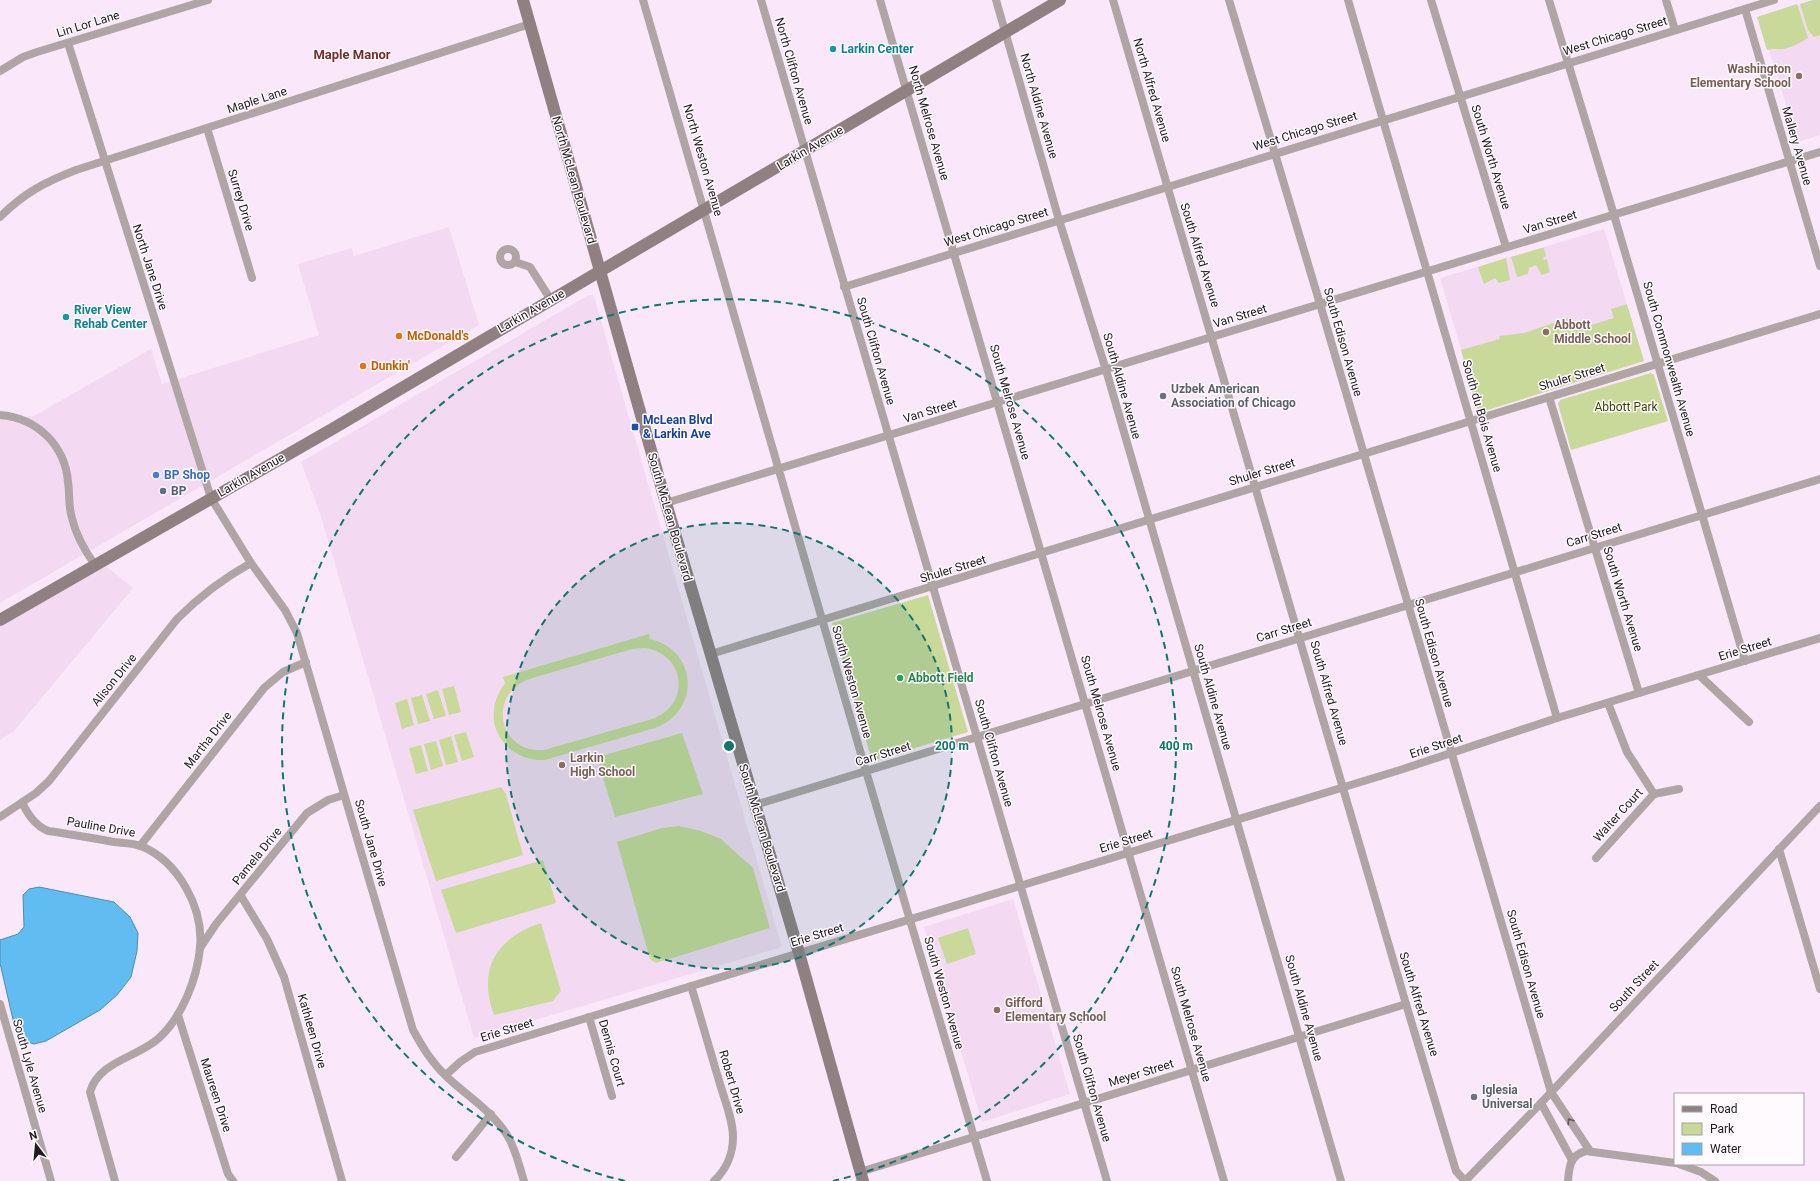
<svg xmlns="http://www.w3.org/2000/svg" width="1820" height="1181" font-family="Roboto,sans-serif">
<rect width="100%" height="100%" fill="#fae7fa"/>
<!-- built -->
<g fill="#f3daf2">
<polygon points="1817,0 1820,0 1820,135 1798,142 1759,18"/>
<polygon points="449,227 479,325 0,603 0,419 34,416 151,349 162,384 319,335 298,264 352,248 354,256"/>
<polygon points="1604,229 1644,361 1479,411 1440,278"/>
<polygon points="589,295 593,295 595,300 782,947 474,1038 320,513 301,462"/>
<polygon points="101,562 133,588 14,731 0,740 0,621"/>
<polygon points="1013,899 1070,1094 982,1122 924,927"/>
</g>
<!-- green -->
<g fill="#c8d999" fill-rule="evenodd">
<polygon points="1813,0 1820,0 1820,35 1814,37 1808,30 1800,4"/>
<path d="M1797 4 1808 38C1801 42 1793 47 1784 49 1778 50 1773 48 1767 50L1757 17Z"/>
<polygon points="1542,248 1544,248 1546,256 1543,258 1544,260 1547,259 1550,272 1542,275 1536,265 1529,268 1528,274 1517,277 1511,257"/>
<polygon points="1506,258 1510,280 1499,283 1495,278 1484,284 1478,267"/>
<polygon points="1627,304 1644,361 1478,413 1461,350 1500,339 1499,336 1524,333 1571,317 1575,330 1614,318 1611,309"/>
<polygon points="1651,373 1654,375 1668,421 1571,450 1558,404 1560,400"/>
<polygon points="928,595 968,732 872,761 832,623"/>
<path d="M649 634 650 639C698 650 701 711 655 728L545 760C502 761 478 719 505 683L503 677ZM645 648C686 654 691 705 652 719L544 750C498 753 487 695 529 679L632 649Z"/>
<polygon points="454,686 461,712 449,715 442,689"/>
<polygon points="438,690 446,716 434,719 426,694"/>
<polygon points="422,695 430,721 418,724 411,698"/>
<polygon points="407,699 414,725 402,729 395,703"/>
<polygon points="466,732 474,757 462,761 454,735"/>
<polygon points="682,733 703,794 615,817 600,768 601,756"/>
<polygon points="451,736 458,762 446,765 439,740"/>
<polygon points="436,741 443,766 431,770 424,744"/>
<polygon points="421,745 428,771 416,774 409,748"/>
<polygon points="501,787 506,794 523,855 436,881 413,810"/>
<polygon points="679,826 701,831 721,839 753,868 770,928 656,963 650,959 617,842 662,828"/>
<polygon points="543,860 556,903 456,933 441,890"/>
<path d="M541 923 561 991 553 1001 494 1015C477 969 496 938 541 923Z"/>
<polygon points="968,928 976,954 947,964 938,938"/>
</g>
<!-- water -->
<polygon fill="#61bcf1" stroke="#4e8bb3" points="39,887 114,902 130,917 138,933 137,951 131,977 117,995 100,1010 46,1041 34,1044 25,1041 14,1024 0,963 0,940 18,934 24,927 23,895 29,889"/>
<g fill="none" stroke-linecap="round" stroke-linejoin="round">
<!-- minor -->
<g stroke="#b0a4a5" stroke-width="8">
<polyline points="643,0 863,761 987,1181"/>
<polyline points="761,0 1107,1181"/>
<polyline points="880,0 1224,1181"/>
<polyline points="996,0 1059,220 1106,370 1341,1181"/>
<polyline points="1113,0 1406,1004 1456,1171 1465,1181"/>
<polyline points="1229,0 1320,304 1551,1092 1590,1151"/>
<polyline points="1348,0 1557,718"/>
<polyline points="1431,0 1506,247"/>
<polyline points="1549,0 1614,215 1745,661"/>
<polyline points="1666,0 1675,30"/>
<polyline points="1745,9 1820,266"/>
<path d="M68 43 211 498 251 563 285 610 297 633 413 1030C423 1048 432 1063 447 1077 467 1096 492 1111 507 1135 516 1149 519 1166 524 1181"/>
<polyline points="0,71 23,57 37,52 208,0"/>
<polyline points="207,128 252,278"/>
<path d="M0 217C24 193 45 182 76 170L530 24"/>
<circle cx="508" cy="257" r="8"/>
<polyline points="515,262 530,267 551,300"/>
<polyline points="844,287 1774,0"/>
<polyline points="1549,397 1639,693"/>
<path d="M0 415C37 418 65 445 68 482 70 494 68 506 72 518 76 536 85 551 95 565"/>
<polyline points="666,503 1820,152"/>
<polyline points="711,654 1820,314"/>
<polyline points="1699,675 1749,722"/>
<polyline points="1654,794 1679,789"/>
<path d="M22 803C29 815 34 825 48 831 70 834 92 838 114 842 122 843 133 843 141 846 178 861 204 908 200 948 197 979 182 1017 159 1038 137 1058 99 1061 90 1092L115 1181"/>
<polyline points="755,805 1820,479"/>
<path d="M0 817 36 793 49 781 177 619C201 595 222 579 251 563"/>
<polyline points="140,846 264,688 283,672 306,662"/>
<polyline points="1779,849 1820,989"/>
<polyline points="1596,858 1654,794 1627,752 1608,703"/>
<polyline points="241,896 267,939 284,977 342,1181"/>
<polyline points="200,948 216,924 307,813 328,800 344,795"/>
<path d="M691 986C701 1018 710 1051 720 1084 725 1101 733 1120 733 1137 733 1154 726 1170 714 1181"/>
<polyline points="0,1004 51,1181"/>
<polyline points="178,1015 228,1174 233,1181"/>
<polyline points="589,1017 612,1096"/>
<polyline points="446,1075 460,1062 475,1052 1400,770 1557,718 1820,638"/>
<polyline points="1541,1103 1572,1160"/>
<polyline points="456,1157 491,1114"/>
<polyline points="1679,1164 1701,1172 1715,1181"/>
<polyline points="860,1172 1406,1004"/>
<polyline points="1465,1181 1541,1103 1820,806"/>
<path d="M1568 1181C1569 1167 1570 1155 1586 1151L1675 1163"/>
</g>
<!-- secondary -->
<g stroke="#918082" stroke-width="12">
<polyline points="523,0 666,503 799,953 863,1181"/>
<polyline points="0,620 334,428 1060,0"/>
</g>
</g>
<!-- one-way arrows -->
<defs><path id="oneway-chevron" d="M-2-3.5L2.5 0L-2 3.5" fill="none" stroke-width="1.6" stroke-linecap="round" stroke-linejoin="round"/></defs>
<use stroke="#61585c" href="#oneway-chevron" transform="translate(1570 1121) rotate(-124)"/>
<!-- distance rings -->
<circle cx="729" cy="746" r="223" fill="#0f766e" fill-opacity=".12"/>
<g fill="none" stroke="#0f766e" stroke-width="2" stroke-dasharray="7 5">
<circle cx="729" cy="746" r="223"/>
<path d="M625 1181A447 447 0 1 1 833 1181"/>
</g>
<!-- markers -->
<g fill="#0f9aa8" stroke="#fefafd" stroke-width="1.5">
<circle cx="833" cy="49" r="4"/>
<circle cx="66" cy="317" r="4"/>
</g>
<g fill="#8d6e63" stroke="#fefafd" stroke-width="1.5">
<circle cx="1799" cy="76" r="4"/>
<circle cx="1546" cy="332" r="4"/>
<circle cx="562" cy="765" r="4"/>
<circle cx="997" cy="1010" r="4"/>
</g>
<g fill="#e8710a" stroke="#fefafd" stroke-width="1.5">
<circle cx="399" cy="336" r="4"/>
<circle cx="363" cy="366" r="4"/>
</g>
<g fill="#6b7280" stroke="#fefafd" stroke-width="1.5">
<circle cx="1163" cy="396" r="4"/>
<circle cx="1474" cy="1097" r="4"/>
</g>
<rect fill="#1a4fb4" stroke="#fefafd" stroke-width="1.5" x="631" y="423" width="8" height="8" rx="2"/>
<circle fill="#3f7fe0" stroke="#fefafd" stroke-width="1.5" cx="156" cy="475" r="4"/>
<circle fill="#5c6f8a" stroke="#fefafd" stroke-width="1.5" cx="163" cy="491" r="4"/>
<circle fill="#2e9e5b" stroke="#fefafd" stroke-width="1.5" cx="900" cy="678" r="4"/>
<g text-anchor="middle" stroke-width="3" stroke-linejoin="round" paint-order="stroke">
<!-- street labels -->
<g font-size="12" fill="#211a21" stroke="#fefafd">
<text transform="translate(88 24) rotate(-17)" y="4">Lin Lor Lane</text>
<text transform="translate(1615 36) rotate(-17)" y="4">West Chicago Street</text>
<text transform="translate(794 71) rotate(74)" y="4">North Clifton Avenue</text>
<text transform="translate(1152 90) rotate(74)" y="4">North Alfred Avenue</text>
<text transform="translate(257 100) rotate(-18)" y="4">Maple Lane</text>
<text transform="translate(1039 106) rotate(74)" y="4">North Aldine Avenue</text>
<text transform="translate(929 123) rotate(74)" y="4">North Melrose Avenue</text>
<text transform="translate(1305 131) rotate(-17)" y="4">West Chicago Street</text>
<text transform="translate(1797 146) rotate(74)" y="4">Mallery Avenue</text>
<text transform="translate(810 148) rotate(-31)" y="4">Larkin Avenue</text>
<text transform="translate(1491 157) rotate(73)" y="4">South Worth Avenue</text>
<text transform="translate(703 160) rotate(74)" y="4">North Weston Avenue</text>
<text transform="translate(574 180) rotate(74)" y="4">North McLean Boulevard</text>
<text transform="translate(241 200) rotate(73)" y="4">Surrey Drive</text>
<text transform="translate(1550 222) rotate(-17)" y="4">Van Street</text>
<text transform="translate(996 227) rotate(-17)" y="4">West Chicago Street</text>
<text transform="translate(1200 255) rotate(73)" y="4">South Alfred Avenue</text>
<text transform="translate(150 267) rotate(72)" y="4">North Jane Drive</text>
<text transform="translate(531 311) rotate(-30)" y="4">Larkin Avenue</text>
<text transform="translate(1240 316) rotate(-17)" y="4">Van Street</text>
<text transform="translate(1343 342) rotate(74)" y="4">South Edison Avenue</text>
<text transform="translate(876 351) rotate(74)" y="4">South Clifton Avenue</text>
<text transform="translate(1669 359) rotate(74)" y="4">South Commonwealth Avenue</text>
<text transform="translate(1572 377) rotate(-17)" y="4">Shuler Street</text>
<text transform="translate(1122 386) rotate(74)" y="4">South Aldine Avenue</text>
<text transform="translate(1010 402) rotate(74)" y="4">South Melrose Avenue</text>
<text transform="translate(930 411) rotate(-17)" y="4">Van Street</text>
<text transform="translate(1482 416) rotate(74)" y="4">South du Bois Avenue</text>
<text transform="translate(1262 472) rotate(-17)" y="4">Shuler Street</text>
<text transform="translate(251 475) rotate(-30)" y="4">Larkin Avenue</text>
<text transform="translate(670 517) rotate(74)" y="4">South McLean Boulevard</text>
<text transform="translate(1594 535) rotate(-17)" y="4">Carr Street</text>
<text transform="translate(953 569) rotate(-17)" y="4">Shuler Street</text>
<text transform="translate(1623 599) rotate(73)" y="4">South Worth Avenue</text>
<text transform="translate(1284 630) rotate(-17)" y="4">Carr Street</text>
<text transform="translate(1745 649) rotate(-17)" y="4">Erie Street</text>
<text transform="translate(1434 653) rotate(74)" y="4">South Edison Avenue</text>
<text transform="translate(114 680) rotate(-51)" y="4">Alison Drive</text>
<text transform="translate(852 682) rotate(74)" y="4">South Weston Avenue</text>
<text transform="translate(1329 693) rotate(74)" y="4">South Alfred Avenue</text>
<text transform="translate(1213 697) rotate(74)" y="4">South Aldine Avenue</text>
<text transform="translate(1101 713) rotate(74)" y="4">South Melrose Avenue</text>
<text transform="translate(208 740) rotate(-52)" y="4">Martha Drive</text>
<text transform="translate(1436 746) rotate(-18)" y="4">Erie Street</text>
<text transform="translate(994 753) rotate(74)" y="4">South Clifton Avenue</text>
<text transform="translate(883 754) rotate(-17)" y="4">Carr Street</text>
<text transform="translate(1618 815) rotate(-48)" y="4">Walter Court</text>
<text transform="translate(101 827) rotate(10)" y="4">Pauline Drive</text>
<text transform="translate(762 828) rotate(73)" y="4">South McLean Boulevard</text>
<text transform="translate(1126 841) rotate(-17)" y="4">Erie Street</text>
<text transform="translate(371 843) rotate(74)" y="4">South Jane Drive</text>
<text transform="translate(257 856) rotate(-51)" y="4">Pamela Drive</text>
<text transform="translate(817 935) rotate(-17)" y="4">Erie Street</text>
<text transform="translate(1526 964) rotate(74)" y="4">South Edison Avenue</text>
<text transform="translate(1634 986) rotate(-47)" y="4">South Street</text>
<text transform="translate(944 993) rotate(74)" y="4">South Weston Avenue</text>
<text transform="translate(1419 1004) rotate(73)" y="4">South Alfred Avenue</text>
<text transform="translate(1304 1008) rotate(74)" y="4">South Aldine Avenue</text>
<text transform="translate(1191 1024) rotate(74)" y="4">South Melrose Avenue</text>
<text transform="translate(507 1030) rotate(-17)" y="4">Erie Street</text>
<text transform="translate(312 1031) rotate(74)" y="4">Kathleen Drive</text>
<text transform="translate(612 1053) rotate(74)" y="4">Dennis Court</text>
<text transform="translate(30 1066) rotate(74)" y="4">South Lyle Avenue</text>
<text transform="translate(1141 1073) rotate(-17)" y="4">Meyer Street</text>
<text transform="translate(732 1082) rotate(74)" y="4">Robert Drive</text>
<text transform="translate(1092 1088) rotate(74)" y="4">South Clifton Avenue</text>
<text transform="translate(216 1095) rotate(72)" y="4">Maureen Drive</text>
</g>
<!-- culture labels -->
<g font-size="12" font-weight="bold" fill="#0d838f" stroke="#fefafd" text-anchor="start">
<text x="841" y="53">Larkin Center</text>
<text x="74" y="314">River View<tspan x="74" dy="14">Rehab Center</tspan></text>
</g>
<!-- education labels -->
<g font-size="12" font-weight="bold" fill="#785e54" stroke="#fefafd" text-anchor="start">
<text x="1791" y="73" text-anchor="end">Washington<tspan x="1791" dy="14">Elementary School</tspan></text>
<text x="1554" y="329">Abbott<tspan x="1554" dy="14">Middle School</tspan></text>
<text x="570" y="762">Larkin<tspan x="570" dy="14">High School</tspan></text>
<text x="1005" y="1007">Gifford<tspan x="1005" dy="14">Elementary School</tspan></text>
</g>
<!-- food labels -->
<g font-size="12" font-weight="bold" fill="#c56008" stroke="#fefafd" text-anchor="start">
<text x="407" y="340">McDonald's</text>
<text x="371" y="370">Dunkin'</text>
</g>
<!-- worship labels -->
<g font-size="12" font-weight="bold" fill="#5b616d" stroke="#fefafd" text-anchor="start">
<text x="1171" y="393">Uzbek American<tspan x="1171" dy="14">Association of Chicago</tspan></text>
<text x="1482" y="1094">Iglesia<tspan x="1482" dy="14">Universal</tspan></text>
</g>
<!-- park labels -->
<g font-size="12" fill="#394500" stroke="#fefafd">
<text x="1626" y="411">Abbott Park</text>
</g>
<!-- transit labels -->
<g font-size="12" font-weight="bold" fill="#164399" stroke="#fefafd" text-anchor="start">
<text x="643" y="424">McLean Blvd<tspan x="643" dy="14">&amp; Larkin Ave</tspan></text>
</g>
<!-- shop labels -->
<g font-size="12" font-weight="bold" fill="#366cbe" stroke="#fefafd" text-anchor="start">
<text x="164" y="479">BP Shop</text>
</g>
<!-- service labels -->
<g font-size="12" font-weight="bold" fill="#4e5e75" stroke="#fefafd" text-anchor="start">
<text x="171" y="495">BP</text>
</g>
<!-- leisure labels -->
<g font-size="12" font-weight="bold" fill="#27864d" stroke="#fefafd" text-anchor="start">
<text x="908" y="682">Abbott Field</text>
</g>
<!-- neighbourhood labels -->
<g font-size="13" font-weight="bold" fill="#763029" stroke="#fefafd">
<text x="352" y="59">Maple Manor</text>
</g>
</g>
<circle cx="729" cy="746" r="6" fill="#0f766e" stroke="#fefafd" stroke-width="2"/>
<g font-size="12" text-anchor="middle" font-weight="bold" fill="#0f766e" stroke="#fefafd" stroke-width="3" stroke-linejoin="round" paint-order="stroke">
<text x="952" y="750">200 m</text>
<text x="1176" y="750">400 m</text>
</g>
<!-- legend -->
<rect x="1674" y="1093" width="130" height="72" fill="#fefafd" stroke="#a6a0a5"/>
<rect x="1682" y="1106" width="20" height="6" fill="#918082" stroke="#a6a0a5"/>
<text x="1710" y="1113" font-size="12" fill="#211a21">Road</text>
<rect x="1682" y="1123" width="20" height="12" fill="#c8d999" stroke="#a6a0a5"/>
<text x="1710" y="1133" font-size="12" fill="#211a21">Park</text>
<rect x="1682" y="1143" width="20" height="12" fill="#61bcf1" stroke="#a6a0a5"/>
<text x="1710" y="1153" font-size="12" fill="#211a21">Water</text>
<!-- north arrow -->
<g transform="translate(36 1145) rotate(344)" stroke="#fefafd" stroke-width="3" paint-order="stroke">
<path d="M0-3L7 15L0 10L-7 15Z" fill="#211a21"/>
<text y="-6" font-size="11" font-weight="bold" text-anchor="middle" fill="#211a21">N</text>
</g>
</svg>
